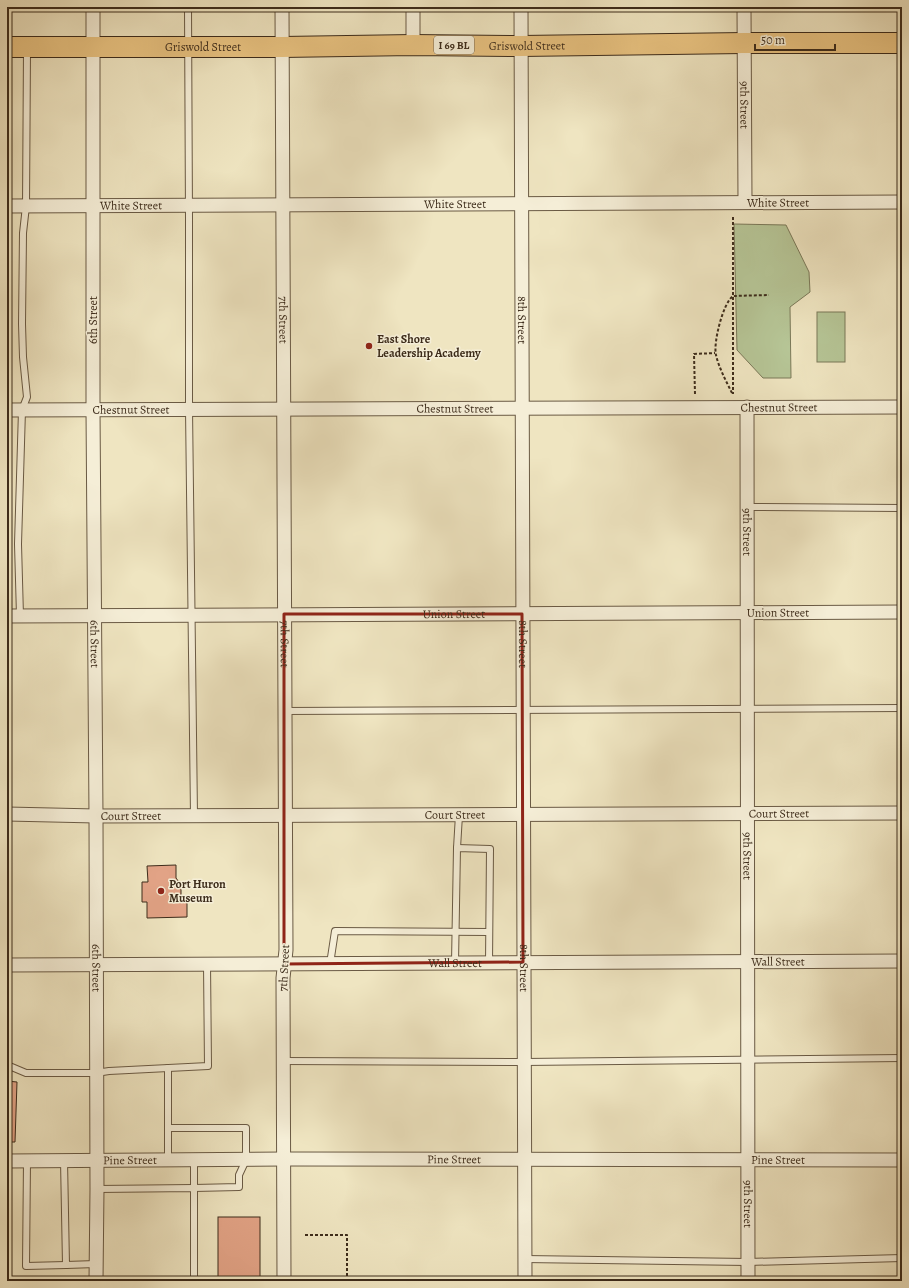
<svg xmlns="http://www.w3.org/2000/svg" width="909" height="1288" font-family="Alegreya,serif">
<rect width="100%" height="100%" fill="#efe5c1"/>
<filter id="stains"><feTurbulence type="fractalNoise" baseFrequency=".005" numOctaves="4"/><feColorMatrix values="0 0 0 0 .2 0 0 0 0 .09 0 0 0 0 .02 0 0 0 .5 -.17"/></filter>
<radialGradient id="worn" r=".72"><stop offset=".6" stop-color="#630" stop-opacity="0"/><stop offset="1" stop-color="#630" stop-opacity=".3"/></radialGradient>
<!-- green -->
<g fill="#b6c596" stroke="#7a7858">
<polygon points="734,224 786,225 809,272 810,292 790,307 791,378 763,378 737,350"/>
<rect x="817" y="312" width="28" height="50"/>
</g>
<!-- building -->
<g fill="#e2a386" stroke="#3d2c1b">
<polygon points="176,865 176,878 181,885 181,897 187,897 187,917 147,918 147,902 142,902 142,882 148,882 147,866"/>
<polygon points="7,1081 17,1082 15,1142 7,1142"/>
<rect x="218" y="1217" width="42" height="64"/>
</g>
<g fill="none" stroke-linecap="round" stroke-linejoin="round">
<!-- lane casing -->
<g stroke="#6a5a44" stroke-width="8">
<g id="lane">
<polyline points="188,7 189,219 189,409 194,816"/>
<polyline points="747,507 902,508"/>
<polyline points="20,616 18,544 22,410 27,397 23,357 22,324 23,233 26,206 27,49"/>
<polyline points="284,711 902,708"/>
<polyline points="457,848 459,815"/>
<polyline points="455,963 457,848 490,849 489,963"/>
<polyline points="330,964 335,931 489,932"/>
<polyline points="283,1061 524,1062 902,1058"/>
<polyline points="7,1065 26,1073 96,1073 109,1071 208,1066 207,964"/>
<polyline points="168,1068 168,1160"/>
<polyline points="168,1128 246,1128 246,1160 239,1175 239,1187 194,1188 194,1160"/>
<polyline points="64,1160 66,1265 96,1264"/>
<polyline points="27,1161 26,1266 66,1265"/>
<polyline points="97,1189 194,1188 194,1281"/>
<polyline points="524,1259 748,1262 902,1258"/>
</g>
</g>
<!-- street casing -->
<g stroke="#6a5a44" stroke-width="15">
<g id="street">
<path id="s1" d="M93 7V410L96 816 97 1189 96 1281"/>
<path id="s2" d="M282 7 286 950 283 978 284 1281"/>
<path id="s3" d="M521 7 525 1281"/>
<path id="s4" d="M744 7 745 202"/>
<polyline points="413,45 413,7"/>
<path id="s5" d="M7 206 902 202"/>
<path id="s6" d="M747 407 748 1281"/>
<path id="s7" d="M7 410 902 407"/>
<path id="s8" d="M7 616 902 612"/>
<path id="s9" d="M7 814 96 816 902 813"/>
<path id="s10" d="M7 965 902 961"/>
<path id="s11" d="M7 1161 284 1159 902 1160"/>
</g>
</g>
<!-- primary casing -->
<g stroke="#3d2c1b" stroke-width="22">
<g id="primary">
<path id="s12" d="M7 47H282L413 45 521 46 744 43H902"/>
</g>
</g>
<!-- path -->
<g stroke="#3d2c1b" stroke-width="2" stroke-dasharray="3 2" stroke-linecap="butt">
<polyline points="733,217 733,394"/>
<path d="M732 393C726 381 719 368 716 355 713 343 723 303 733 296L769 295"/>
<polyline points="695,394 694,354 715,353"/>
<polyline points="305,1235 347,1235 347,1281"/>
</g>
<!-- lane -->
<use href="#lane" stroke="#f5eed7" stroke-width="6"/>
<!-- street -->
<use href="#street" stroke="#f5eed7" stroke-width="13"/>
<!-- primary -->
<use href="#primary" stroke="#e8c280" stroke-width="20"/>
</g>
<!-- marked area -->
<path fill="none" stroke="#8f2418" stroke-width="3" stroke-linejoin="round" d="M284 614H522L523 962 284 964Z"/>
<!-- markers -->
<g fill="#8f2418" stroke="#f5eed7" stroke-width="1.5">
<circle cx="369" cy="346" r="4"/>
<circle cx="161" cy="891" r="4"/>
</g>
<g text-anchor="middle" stroke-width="3" stroke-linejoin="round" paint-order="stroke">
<!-- shield labels -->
<rect fill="#f5eed7" stroke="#746653" stroke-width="1" x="434" y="36" width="40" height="18" rx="3"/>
<g font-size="11" font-weight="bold" fill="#3d2c1b">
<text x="454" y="49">I 69 BL</text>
</g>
<!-- street labels -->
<g font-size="12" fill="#3d2c1b" stroke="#f5eed7">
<text dy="4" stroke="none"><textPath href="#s12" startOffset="520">Griswold Street</textPath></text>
<text dy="4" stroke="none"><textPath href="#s12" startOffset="196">Griswold Street</textPath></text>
<text dy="4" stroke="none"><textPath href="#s4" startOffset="98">9th Street</textPath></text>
<text dy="4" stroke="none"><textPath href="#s5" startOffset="771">White Street</textPath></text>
<text dy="4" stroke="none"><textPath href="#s5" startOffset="448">White Street</textPath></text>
<text dy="4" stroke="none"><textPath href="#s5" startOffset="124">White Street</textPath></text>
<text transform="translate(93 320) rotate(-90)" y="4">6th Street</text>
<text dy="4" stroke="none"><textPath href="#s2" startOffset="313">7th Street</textPath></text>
<text dy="4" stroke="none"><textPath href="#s3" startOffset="313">8th Street</textPath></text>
<text dy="4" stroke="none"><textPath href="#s7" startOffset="772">Chestnut Street</textPath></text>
<text dy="4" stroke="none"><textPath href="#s7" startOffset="448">Chestnut Street</textPath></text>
<text dy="4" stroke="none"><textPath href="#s7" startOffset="124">Chestnut Street</textPath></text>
<text dy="4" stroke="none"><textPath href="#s6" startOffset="125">9th Street</textPath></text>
<text dy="4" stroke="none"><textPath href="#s8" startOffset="771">Union Street</textPath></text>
<text dy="4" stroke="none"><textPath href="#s8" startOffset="447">Union Street</textPath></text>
<text dy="4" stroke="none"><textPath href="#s1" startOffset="637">6th Street</textPath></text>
<text dy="4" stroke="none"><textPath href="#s2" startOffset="637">7th Street</textPath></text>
<text dy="4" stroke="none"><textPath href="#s3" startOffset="637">8th Street</textPath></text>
<text dy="4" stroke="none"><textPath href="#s9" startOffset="772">Court Street</textPath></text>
<text dy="4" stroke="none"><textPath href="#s9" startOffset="448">Court Street</textPath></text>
<text dy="4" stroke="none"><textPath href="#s9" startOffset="124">Court Street</textPath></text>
<text dy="4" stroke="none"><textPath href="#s6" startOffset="449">9th Street</textPath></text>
<text dy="4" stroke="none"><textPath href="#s10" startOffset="771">Wall Street</textPath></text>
<text dy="4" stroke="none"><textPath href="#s10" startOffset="448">Wall Street</textPath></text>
<text dy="4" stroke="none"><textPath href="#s1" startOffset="961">6th Street</textPath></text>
<text transform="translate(284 968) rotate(-87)" y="4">7th Street</text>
<text dy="4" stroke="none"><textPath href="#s3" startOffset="961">8th Street</textPath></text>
<text dy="4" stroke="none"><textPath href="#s11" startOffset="447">Pine Street</textPath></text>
<text dy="4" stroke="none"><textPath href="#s11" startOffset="123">Pine Street</textPath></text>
<text dy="4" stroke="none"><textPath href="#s11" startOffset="771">Pine Street</textPath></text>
<text dy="4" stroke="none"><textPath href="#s6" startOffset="797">9th Street</textPath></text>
</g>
<!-- poi labels -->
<g font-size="12" font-weight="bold" fill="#3d2c1b" stroke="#f5eed7" text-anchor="start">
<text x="377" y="343">East Shore<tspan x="377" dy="14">Leadership Academy</tspan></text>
<text x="169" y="888">Port Huron<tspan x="169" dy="14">Museum</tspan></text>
</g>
</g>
<!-- margin -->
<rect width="909" height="1288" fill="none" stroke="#efe5c1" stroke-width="24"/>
<rect x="8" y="8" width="893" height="1272" fill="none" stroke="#3d2c1b" stroke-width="2"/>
<rect x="12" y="12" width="885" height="1264" fill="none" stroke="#3d2c1b"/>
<!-- scale -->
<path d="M755 44v6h80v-6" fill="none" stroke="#3d2c1b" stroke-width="2"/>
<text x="761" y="44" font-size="12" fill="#3d2c1b" stroke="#f5eed7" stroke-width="3" paint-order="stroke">50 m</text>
<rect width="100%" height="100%" filter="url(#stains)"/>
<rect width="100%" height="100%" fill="url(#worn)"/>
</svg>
